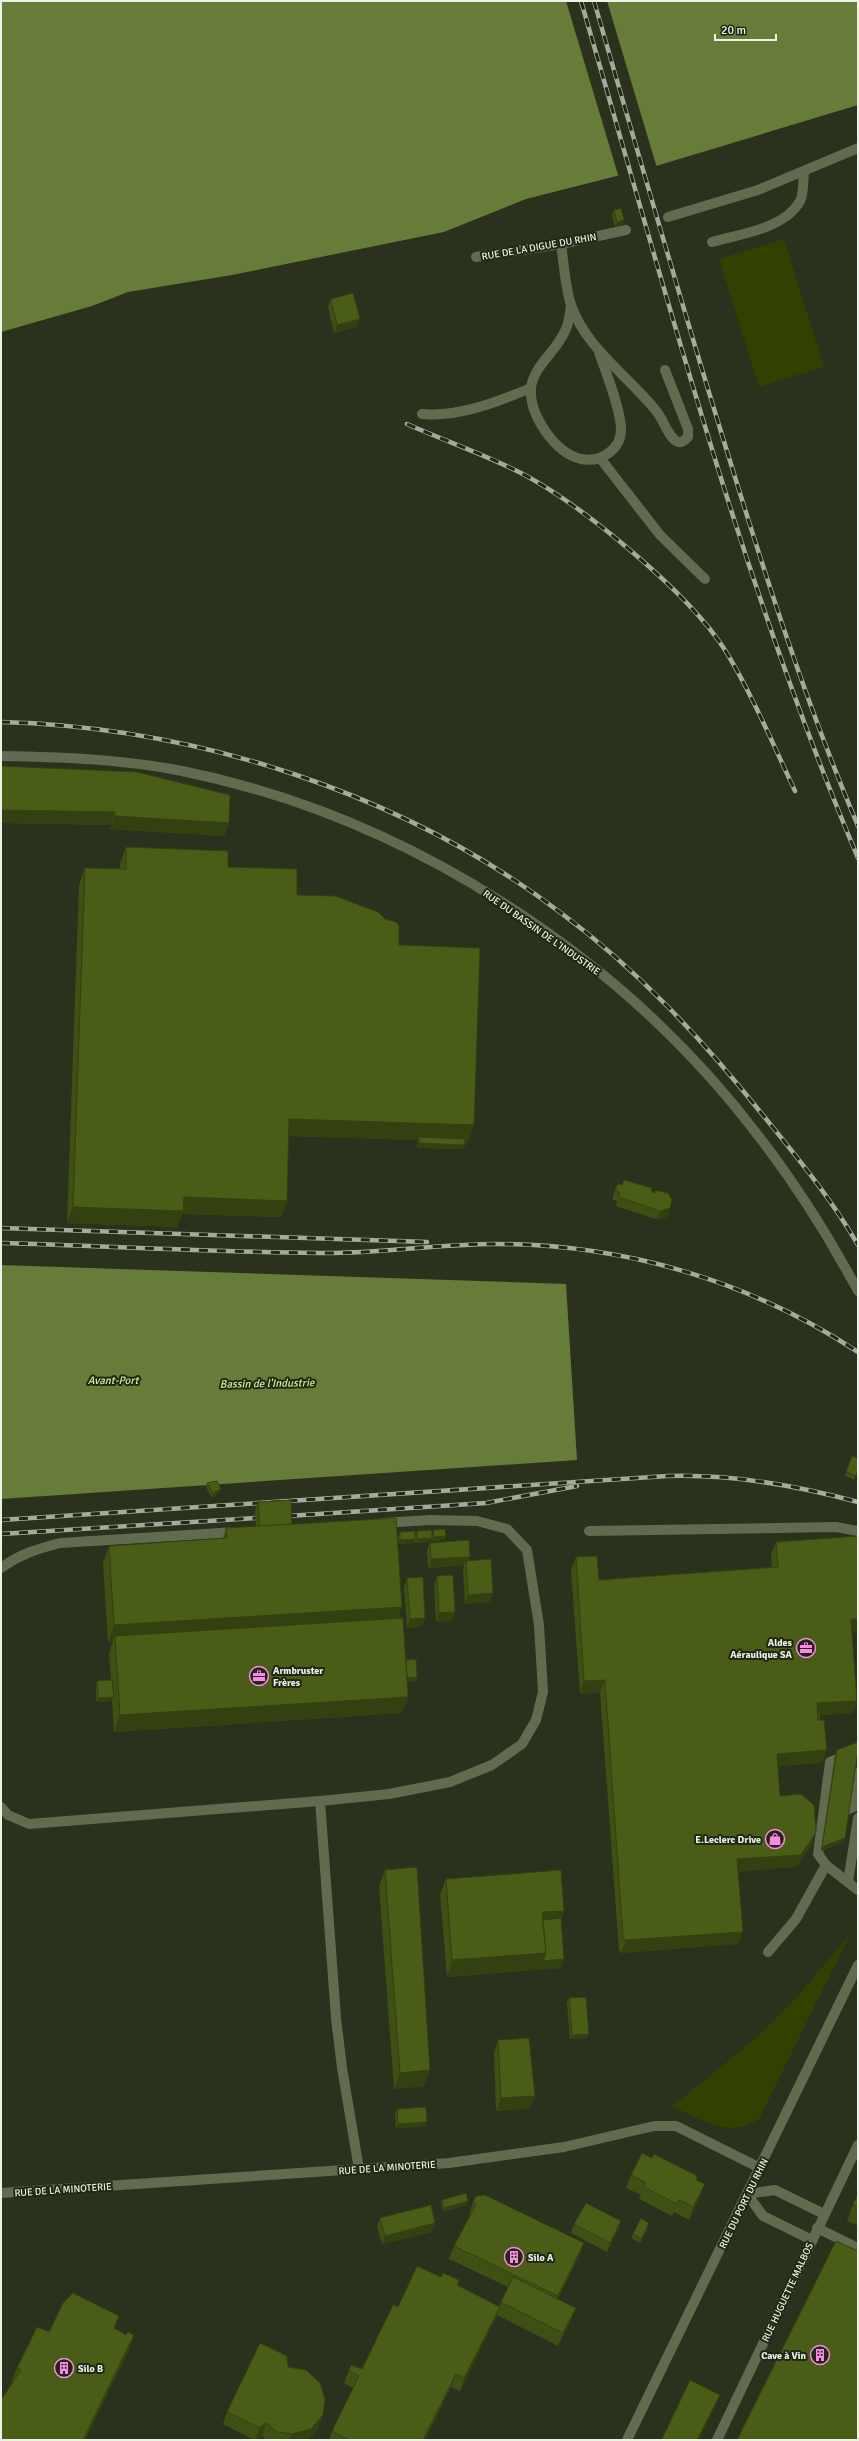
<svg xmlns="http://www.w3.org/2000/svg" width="859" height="2441" font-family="Signika,sans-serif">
<rect width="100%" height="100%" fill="#2a311d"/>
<!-- green -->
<g fill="#304100">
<polygon points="784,239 824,367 759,387 719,259"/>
<path d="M851 1933 759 2119C728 2139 701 2120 672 2106 705 2080 737 2055 768 2026 798 1998 824 1965 851 1933Z"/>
</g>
<!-- water -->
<g fill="#667c38">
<polygon points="1,1 858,1 858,105 656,166 526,199 444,232 232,275 128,292 92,306 1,332"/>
<polygon points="1,1265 566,1284 577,1460 1,1499"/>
</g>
<!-- pier -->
<polygon fill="#2a311d" points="566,1 607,1 657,168 619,178"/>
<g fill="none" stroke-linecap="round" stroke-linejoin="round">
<!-- service -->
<g stroke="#616b4f" stroke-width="10">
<polyline points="668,217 758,190 858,148"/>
<path d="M712 242C739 234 785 229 800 201 804 194 803 179 804 171"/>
<path d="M561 244C564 264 565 286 571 305 587 350 629 376 657 412 663 419 669 439 678 442 682 443 685 440 688 437V429L665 370"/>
<polyline points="476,257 561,244 626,230"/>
<path d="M571 305C570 313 569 324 565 331 556 352 534 365 531 388 529 415 555 453 581 459 601 463 622 449 621 428 620 407 606 373 599 352"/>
<path d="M422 414C460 417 497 402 531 388"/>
<polyline points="600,458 660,535 705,579"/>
<polyline points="589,1531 836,1527 858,1531"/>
<path d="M1 1568C20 1554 37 1549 60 1543L237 1532"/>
<polyline points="858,1751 830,1762 818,1854 826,1865 858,1890"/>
<polyline points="843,1779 858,1773"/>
<polyline points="841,1792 858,1784"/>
<polyline points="840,1802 858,1795"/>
<polyline points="1,1807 8,1815 29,1824 320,1801"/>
<polyline points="838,1814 858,1805"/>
<polyline points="848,1882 858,1818"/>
<polyline points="768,1952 796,1919 826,1865"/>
<polyline points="359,2169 342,2068 336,2018 320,1801 389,1794 450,1782 492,1765 522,1744 536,1720 543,1692 539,1625 527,1550 507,1529 477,1521 430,1520 383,1523"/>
</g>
<!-- pedestrian -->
<polyline stroke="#616b4f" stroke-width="10" points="817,2228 858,2248"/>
<!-- minor -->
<g stroke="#616b4f" stroke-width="10">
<path d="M1 756C61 757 122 759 182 771 406 816 622 955 760 1138 797 1186 829 1237 858 1291"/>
<polyline points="1,2193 449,2163 564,2147 654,2126 676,2126 760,2168"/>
<polyline points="812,2240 763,2216 747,2194 775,2190 824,2214"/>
<polyline points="627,2440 858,1965"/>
<polyline points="717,2440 858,2145"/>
</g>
<!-- rail casing -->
<g stroke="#a5ab9c" stroke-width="4.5">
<g id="rail">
<path d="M581 1C665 289 741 581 858 858"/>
<path d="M594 1C637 150 680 299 726 448 765 575 806 703 858 826"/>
<path d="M407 424C445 441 484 454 521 473 582 505 688 592 725 650 752 694 773 744 795 791"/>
<path d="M1 722C197 727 404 794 561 913 638 970 702 1039 762 1114 796 1156 831 1198 858 1245"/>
<polyline points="1,1228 427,1242"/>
<path d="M1 1243C107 1246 213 1252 319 1253 378 1254 436 1244 495 1244 624 1244 750 1281 858 1352"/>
<polyline points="288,1516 486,1503 577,1486"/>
<path d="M1 1520 667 1476C732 1474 795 1485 858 1502"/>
<polyline points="1,1534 256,1518"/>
</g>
</g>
<!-- rail -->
<use href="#rail" stroke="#202714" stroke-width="3" stroke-dasharray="9" stroke-linecap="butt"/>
</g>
<!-- wall -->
<g fill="#3f5014">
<polygon points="614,210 624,220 623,225 615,227 612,215"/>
<polygon points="331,299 356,327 334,333 328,307"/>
<polygon points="1,766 229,823 224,836 110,829 111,825 1,823"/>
<polygon points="126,847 228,867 297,895 399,945 468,1142 465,1142 465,1145 463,1149 417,1148 418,1140 288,1136 287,1201 281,1217 182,1214 177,1227 67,1223 79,885 85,868 120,869 120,863"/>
<polygon points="616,1187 651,1191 670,1208 667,1217 656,1219 616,1206 617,1201 613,1200 613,1196"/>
<polygon points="852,1456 858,1470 854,1480 845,1476"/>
<polygon points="207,1483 221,1489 219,1493 212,1498 206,1487"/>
<polygon points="258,1502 292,1524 398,1618 406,1660 416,1681 407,1682 408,1697 402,1713 114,1732 112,1701 96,1702 96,1685 97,1681 111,1680 109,1653 113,1641 108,1642 103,1563 109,1546 223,1539 226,1528 256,1526 255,1510"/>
<polygon points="433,1530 446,1536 444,1540 432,1541 432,1538 430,1542 415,1543 415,1540 414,1543 399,1544 398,1536 400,1532 415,1534 417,1531 432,1534"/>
<polygon points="776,1542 852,1632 853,1713 820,1715 822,1763 778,1766 780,1796 812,1844 796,1867 738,1871 738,1944 621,1953 619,1950 600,1692 580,1694 571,1570 576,1557 599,1580 772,1567 771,1554"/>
<polygon points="430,1543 468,1561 490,1602 465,1604 463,1570 464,1565 428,1568 427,1551"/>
<polygon points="437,1576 455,1612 452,1620 436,1622 434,1585"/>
<polygon points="407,1578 425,1618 422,1626 407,1628 404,1587"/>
<polygon points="837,1750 843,1842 821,1851 835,1754"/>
<polygon points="385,1870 424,2086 394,2089 379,1886"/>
<polygon points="446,1879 564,1911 561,1918 564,1959 561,1968 447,1977 440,1895"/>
<polygon points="569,1998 587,2038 570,2039 567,2003"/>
<polygon points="498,2040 535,2096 530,2108 496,2111 494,2053"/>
<polygon points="397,2109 426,2126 396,2128 395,2114"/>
<polygon points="631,2175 696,2180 700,2197 689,2220 674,2212 672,2216 639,2199 641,2195 626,2188"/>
<polygon points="858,2194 858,2226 847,2221 853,2204"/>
<polygon points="442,2200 466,2205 443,2212 441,2204"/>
<polygon points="473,2202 579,2256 558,2299 571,2320 558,2346 497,2315 460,2391 451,2387 425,2440 329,2440 332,2431 353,2388 344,2383 351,2365 362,2369 398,2307 457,2285 499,2307 508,2287 449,2259 454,2246 470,2216 469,2215"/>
<polygon points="380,2218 432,2232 382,2244 377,2227"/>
<polygon points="621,2221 618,2230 607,2252 571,2233 574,2224"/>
<polygon points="648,2227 640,2243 631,2238 633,2234"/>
<polygon points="114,2328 130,2348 85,2440 1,2440 3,2397 13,2381 12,2381 17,2368 49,2332"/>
<polygon points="288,2367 318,2428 308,2440 267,2440 262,2436 256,2440 254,2440 223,2424 227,2412"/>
</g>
<!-- shaded-wall -->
<g fill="#334110">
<polygon points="624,220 623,225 615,227 617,222"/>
<polygon points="360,319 356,327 334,333 337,325"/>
<polygon points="1,810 115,812 111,825 1,823"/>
<polygon points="115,816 229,823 224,836 110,829"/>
<polygon points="289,1119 474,1125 468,1142 419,1140 419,1137 418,1140 283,1136"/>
<polygon points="419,1143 465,1145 463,1149 417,1148"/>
<polygon points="184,1197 287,1201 281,1217 182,1214 177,1227 67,1223 73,1207"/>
<polygon points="670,1208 667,1217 656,1219 660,1211"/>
<polygon points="221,1489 219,1493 212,1498 213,1493"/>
<polygon points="446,1536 444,1540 432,1541 434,1537"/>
<polygon points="432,1538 430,1542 415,1543 417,1539"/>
<polygon points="415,1539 414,1543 399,1544 400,1540"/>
<polygon points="470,1557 467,1565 466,1561 464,1565 428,1568 431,1559"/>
<polygon points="493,1593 490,1602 465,1604 468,1595"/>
<polygon points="402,1607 397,1623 115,1636 113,1641 108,1642 114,1625"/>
<polygon points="455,1612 452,1620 436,1622 439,1613"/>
<polygon points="425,1618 422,1626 407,1628 410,1619"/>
<polygon points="851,1619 858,1619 858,1631 847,1632"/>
<polygon points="417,1677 416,1681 400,1682 402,1678"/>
<polygon points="605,1680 600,1692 580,1694 584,1681"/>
<polygon points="114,1697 112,1701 96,1702 98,1698"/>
<polygon points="408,1697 402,1713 114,1732 120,1715"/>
<polygon points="857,1701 853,1713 814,1716 817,1703"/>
<polygon points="827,1750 822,1763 772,1767 777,1754"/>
<polygon points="816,1832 812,1844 796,1867 733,1872 737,1859"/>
<polygon points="845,1838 843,1842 821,1851 822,1847"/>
<polygon points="564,1911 558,1927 540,1928 542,1912"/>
<polygon points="743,1932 738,1944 621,1953 626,1940"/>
<polygon points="546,1953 564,1959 561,1968 447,1977 452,1960"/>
<polygon points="589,2034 587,2038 570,2039 572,2035"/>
<polygon points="430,2070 424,2086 394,2089 400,2073"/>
<polygon points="535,2096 530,2108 496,2111 501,2098"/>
<polygon points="427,2122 426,2126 396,2128 398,2124"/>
<polygon points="705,2184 700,2197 689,2220 693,2207"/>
<polygon points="468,2201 466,2205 443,2212 444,2208"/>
<polygon points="621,2221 618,2230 607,2252 610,2243"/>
<polygon points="435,2223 432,2232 382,2244 385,2236"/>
<polygon points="584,2243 579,2256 553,2309 558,2296"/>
<polygon points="500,2307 495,2319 460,2391 464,2378"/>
<polygon points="576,2308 571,2320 558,2346 563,2333"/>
<polygon points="134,2335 130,2348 85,2440 83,2440"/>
<polygon points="456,2374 451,2387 425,2440 423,2440"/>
<polygon points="720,2395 715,2407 699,2440 697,2440"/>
<polygon points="323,2415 318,2428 308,2440 290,2440 292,2434"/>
<polygon points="266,2423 262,2436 255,2440 260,2428"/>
</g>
<!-- building -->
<g fill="#495d17" stroke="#334110">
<polygon points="621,208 624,220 617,222 614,210"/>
<polygon points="353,293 360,319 337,325 331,299"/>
<polygon points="1,766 137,772 230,795 229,823 115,816 115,812 1,810"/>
<polygon points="126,847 228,851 228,867 297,869 297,895 335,896 378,912 385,919 396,922 399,926 399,945 480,948 474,1125 289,1119 287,1201 184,1197 183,1211 73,1207 85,868 126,869"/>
<polygon points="419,1137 465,1139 465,1145 419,1143"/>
<polygon points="624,1180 652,1188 651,1191 655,1193 655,1190 668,1193 672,1200 670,1208 660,1211 619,1197 620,1193 616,1191 616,1187 618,1184 622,1185"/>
<polygon points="852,1456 858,1458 858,1470 856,1476 846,1472"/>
<polygon points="217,1481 221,1489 213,1493 207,1483"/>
<polygon points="291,1500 292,1524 260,1526 258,1502"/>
<polygon points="396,1518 402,1607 114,1625 109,1546 227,1538 226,1528"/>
<polygon points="445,1529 446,1536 434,1537 433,1530"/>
<polygon points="432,1530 432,1538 417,1539 417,1531"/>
<polygon points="415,1531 415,1539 400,1540 400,1532"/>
<polygon points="858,1536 858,1619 851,1619 857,1701 817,1703 818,1720 824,1720 827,1750 777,1754 780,1796 801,1794 814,1805 816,1832 801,1855 737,1859 743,1932 626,1940 623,1938 605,1680 584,1681 576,1557 597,1556 599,1580 778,1567 776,1542"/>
<polygon points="469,1540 470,1557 431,1559 430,1543"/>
<polygon points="491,1559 493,1593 468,1595 466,1561"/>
<polygon points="453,1575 455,1612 439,1613 437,1576"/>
<polygon points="423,1577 425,1618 410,1619 407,1578"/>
<polygon points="403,1618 408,1697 120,1715 115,1636"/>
<polygon points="416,1659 417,1677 407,1678 406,1660"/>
<polygon points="112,1680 114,1697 98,1698 97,1681"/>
<polygon points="818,1711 819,1711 820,1720 818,1720"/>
<polygon points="858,1742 858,1751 845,1838 822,1847 837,1750"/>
<polygon points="417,1867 430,2070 400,2073 385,1870"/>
<polygon points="561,1870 564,1911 542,1912 546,1953 452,1960 446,1879"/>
<polygon points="561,1918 564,1959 543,1961 546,1953 543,1920"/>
<polygon points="586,1997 589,2034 572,2035 569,1998"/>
<polygon points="529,2038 535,2096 501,2098 498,2040"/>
<polygon points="426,2107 427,2122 398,2124 397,2109"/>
<polygon points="642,2153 652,2158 654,2154 697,2176 696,2180 705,2184 693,2207 679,2200 677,2204 644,2187 646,2183 631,2175"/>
<polygon points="466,2193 468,2201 444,2208 442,2200"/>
<polygon points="858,2194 858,2207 853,2204"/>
<polygon points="485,2195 584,2243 558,2296 454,2246 476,2204 473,2202 476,2196"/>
<polygon points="586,2203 621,2221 610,2243 574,2224"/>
<polygon points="431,2205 435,2223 385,2236 380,2218"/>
<polygon points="641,2218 649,2223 641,2239 633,2234"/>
<polygon points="836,2241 858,2251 858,2440 737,2440"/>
<polygon points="417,2266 441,2277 443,2273 459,2280 457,2285 500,2307 464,2378 456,2374 423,2440 349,2440 332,2431 359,2376 349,2370 351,2365 362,2369 393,2305 398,2307"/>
<polygon points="513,2277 576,2308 563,2333 501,2302"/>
<polygon points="73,2293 119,2316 114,2328 126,2335 128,2332 134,2335 83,2440 1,2440 1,2395 3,2397 21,2370 17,2368 37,2327 49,2332 63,2303"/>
<polygon points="260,2343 287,2356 288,2367 306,2370 320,2383 325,2399 323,2415 311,2429 292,2434 277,2432 266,2423 260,2428 227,2412"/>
<polygon points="690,2380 720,2395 697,2440 664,2440 662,2439"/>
</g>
<!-- icons -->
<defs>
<g id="office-ring" transform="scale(1)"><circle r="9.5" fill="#202714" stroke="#fb87e6" stroke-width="1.5"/><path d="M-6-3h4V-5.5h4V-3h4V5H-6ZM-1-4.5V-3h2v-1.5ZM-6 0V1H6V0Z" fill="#fb87e6"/></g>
<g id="shop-ring" transform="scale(1)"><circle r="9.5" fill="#202714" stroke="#fb87e6" stroke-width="1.5"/><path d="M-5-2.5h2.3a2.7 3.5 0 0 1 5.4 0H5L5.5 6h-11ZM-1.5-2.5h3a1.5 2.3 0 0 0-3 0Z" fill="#fb87e6"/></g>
<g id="building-ring" transform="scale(1)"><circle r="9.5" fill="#202714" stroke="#fb87e6" stroke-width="1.5"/><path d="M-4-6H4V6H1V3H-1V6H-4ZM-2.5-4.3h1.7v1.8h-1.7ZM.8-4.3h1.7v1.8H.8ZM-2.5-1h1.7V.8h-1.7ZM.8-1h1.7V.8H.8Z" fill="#fb87e6"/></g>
</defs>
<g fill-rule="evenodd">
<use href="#office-ring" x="806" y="1648"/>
<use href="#office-ring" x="259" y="1676"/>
<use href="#shop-ring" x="775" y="1839"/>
<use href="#building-ring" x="514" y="2257"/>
<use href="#building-ring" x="820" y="2355"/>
<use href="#building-ring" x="64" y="2368"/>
</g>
<g text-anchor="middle" stroke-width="4" stroke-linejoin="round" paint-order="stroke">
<!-- street labels -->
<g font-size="10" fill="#edf2e5" stroke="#202714">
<text transform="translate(539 246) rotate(-10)" y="4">RUE DE LA DIGUE DU RHIN</text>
<text transform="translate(542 932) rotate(35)" y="4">RUE DU BASSIN DE L'INDUSTRIE</text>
<text transform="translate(387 2167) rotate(-4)" y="4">RUE DE LA MINOTERIE</text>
<text transform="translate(63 2189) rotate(-4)" y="4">RUE DE LA MINOTERIE</text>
<text transform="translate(743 2203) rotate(-64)" y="4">RUE DU PORT DU RHIN</text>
<text transform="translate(787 2292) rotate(-65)" y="4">RUE HUGUETTE MALBOS</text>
</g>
<!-- poi labels -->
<g font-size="10" font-weight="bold" fill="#edf2e5" stroke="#202714" text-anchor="end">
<text x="792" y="1646">Aldes<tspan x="792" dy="12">Aéraulique SA</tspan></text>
<text x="273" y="1674" text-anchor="start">Armbruster<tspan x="273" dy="12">Frères</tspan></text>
<text x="761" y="1843">E.Leclerc Drive</text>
<text x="528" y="2261" text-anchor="start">Silo A</text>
<text x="806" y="2359">Cave à Vin</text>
<text x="78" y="2372" text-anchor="start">Silo B</text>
</g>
<!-- water labels -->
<g font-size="11" font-style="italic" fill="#d1f292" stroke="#202714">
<text x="113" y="1384">Avant-Port</text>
<text transform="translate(267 1383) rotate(-1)" y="4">Bassin de l'Industrie</text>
</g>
</g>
<!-- border -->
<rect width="859" height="2441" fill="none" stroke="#edf2e5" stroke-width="4"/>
<!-- scale -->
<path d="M715 34v6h61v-6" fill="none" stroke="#edf2e5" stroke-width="2"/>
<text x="721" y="34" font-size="12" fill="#edf2e5" stroke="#202714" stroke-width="3" paint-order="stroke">20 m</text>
</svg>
